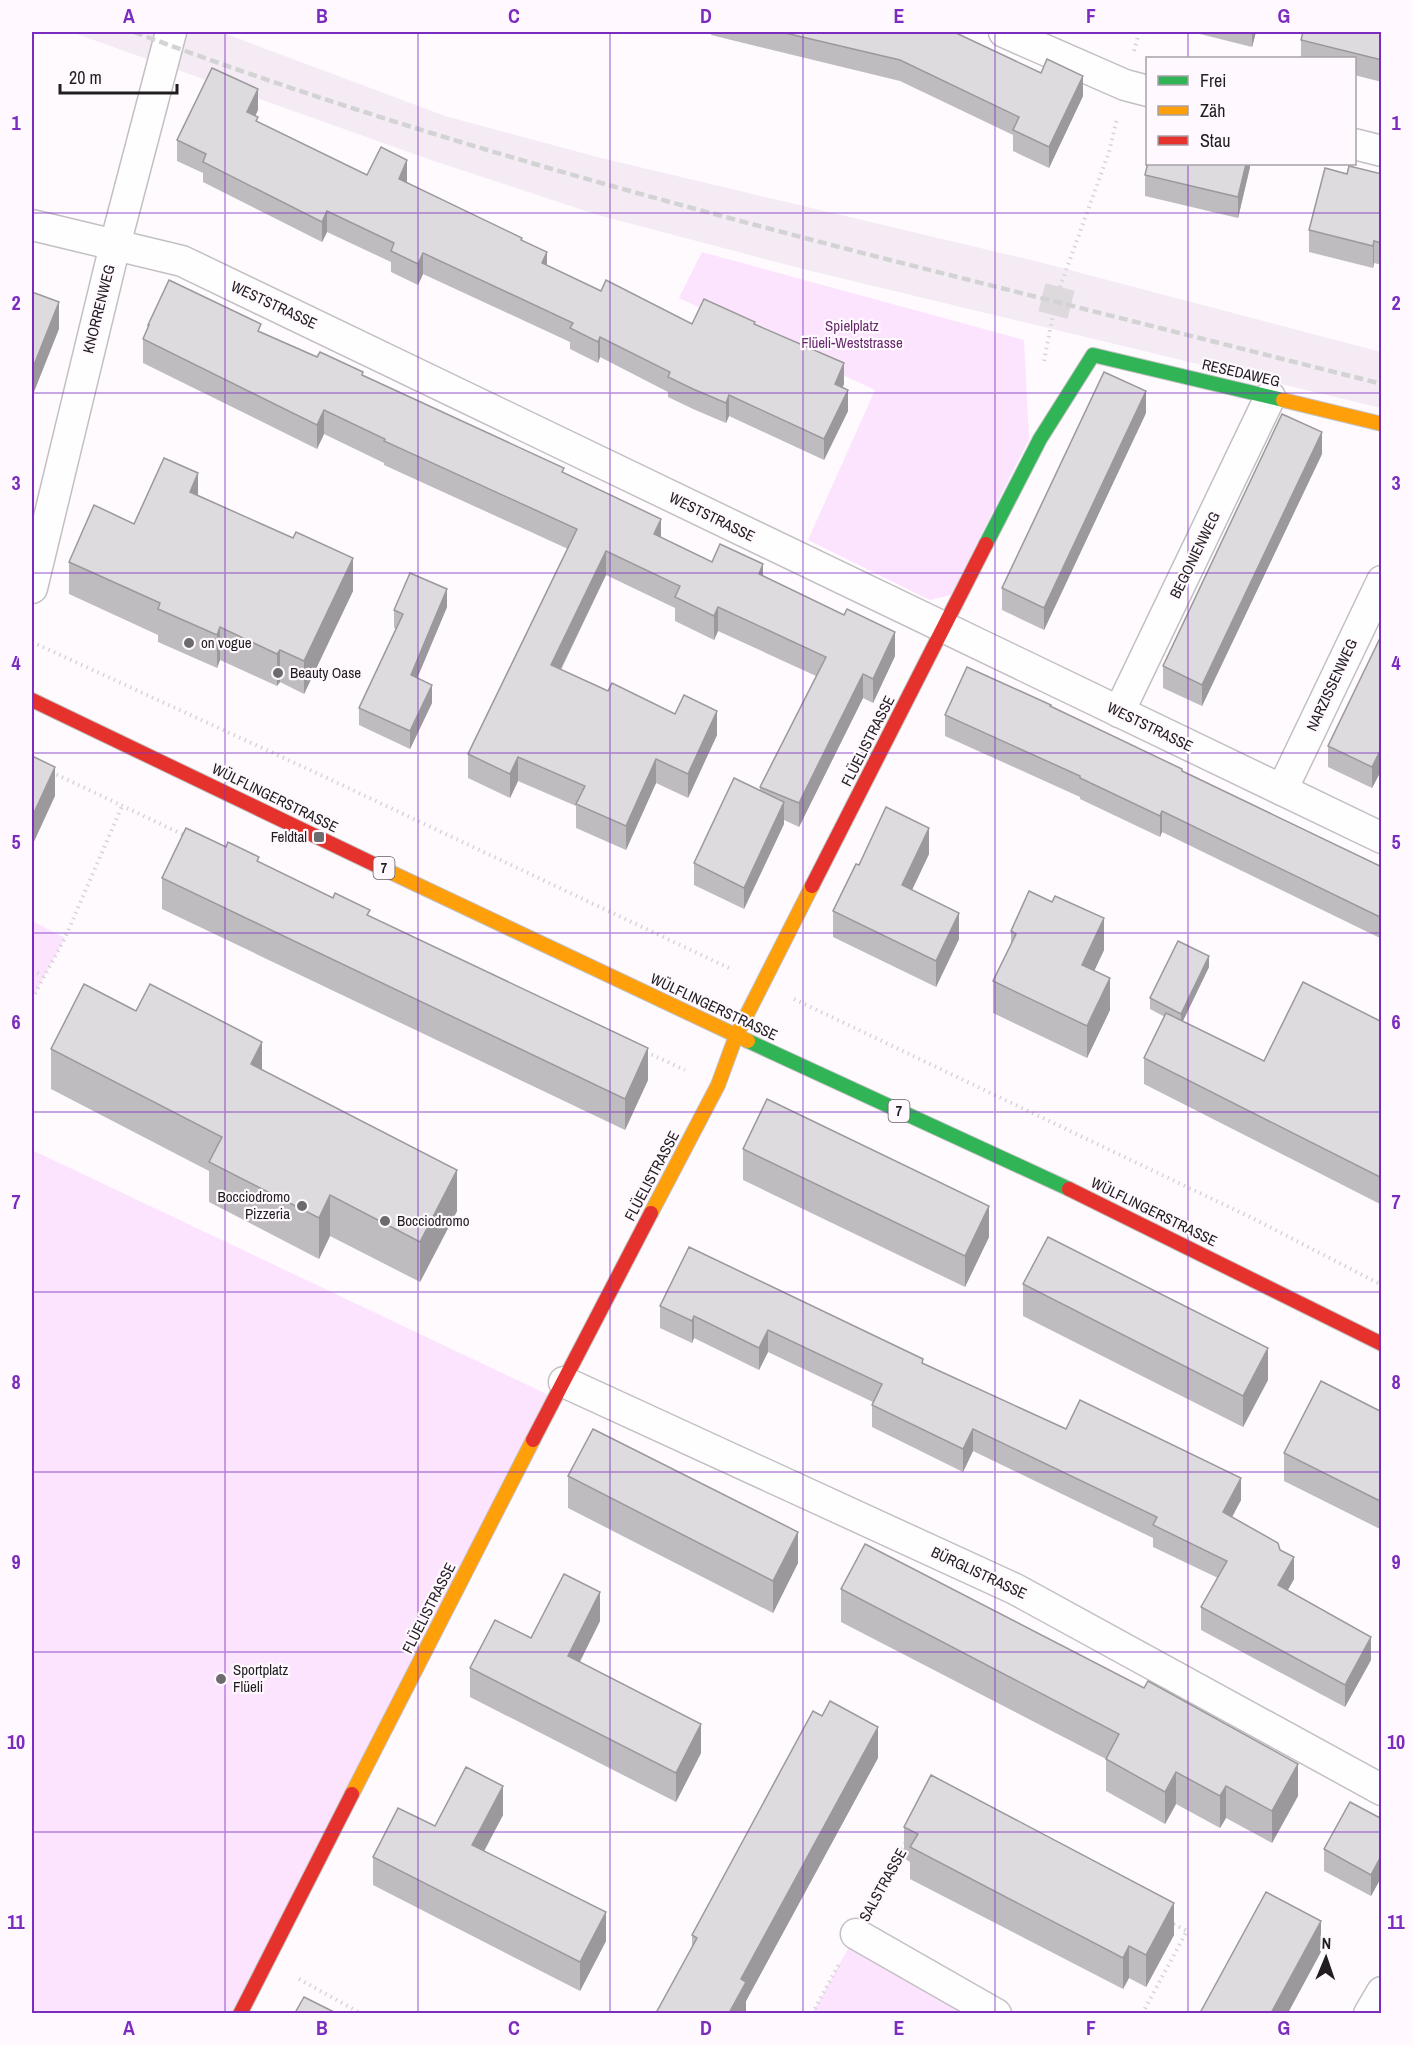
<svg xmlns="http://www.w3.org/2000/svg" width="1413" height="2045" font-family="'Archivo Narrow',sans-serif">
<rect width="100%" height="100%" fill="#fefafe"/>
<!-- built -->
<polygon fill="#f4ebf4" points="71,32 221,32 445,116 601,158 1039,262 1381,352 1381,408 803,269 598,215 431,160"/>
<!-- green -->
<g fill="#fce4fe">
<polygon points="702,252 1024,340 1029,439 951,595 930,600 808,540 875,390 679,298"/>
<polygon points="32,921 65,938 32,999"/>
<polygon points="32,1150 555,1398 240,2013 32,2014"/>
<polygon points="856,1934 996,2014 812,2014"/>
</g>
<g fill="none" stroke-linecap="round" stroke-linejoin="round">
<!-- street-tunnel -->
<polyline stroke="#ddd9dd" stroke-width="30" stroke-dasharray="30 15" stroke-linecap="butt" points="1053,315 1060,287"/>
<!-- street casing -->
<g stroke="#c3c0c3" stroke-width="33">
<g id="street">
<polyline points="1004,32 1125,85 1148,91"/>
<polyline points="1354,144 1382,151"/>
<polyline points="32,225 182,261 1382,838"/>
<polyline points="32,588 115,245 171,32"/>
<polyline points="1119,712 1270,397"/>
<polyline points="1282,790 1382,581"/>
<polyline points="564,1382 1015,1589 1382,1790"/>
<polyline points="856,1934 996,2014"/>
<polyline points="1369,2014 1382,1992"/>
</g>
</g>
<!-- fast casing -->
<g stroke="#c3c0c3" stroke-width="16">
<g id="fast">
<polyline points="986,544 1040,439 1093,355 1283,400"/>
<polyline points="748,1041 1069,1189"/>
</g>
</g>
<!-- slow casing -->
<g stroke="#c3c0c3" stroke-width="16">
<g id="slow">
<polyline points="1283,400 1382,424"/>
<polyline points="386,870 748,1041"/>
<polyline points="651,1213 718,1085 736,1036 812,886"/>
<polyline points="352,1794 533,1440"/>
</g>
</g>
<!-- jam casing -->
<g stroke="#c3c0c3" stroke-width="16">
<g id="jam">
<polyline points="32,700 386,870"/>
<polyline points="812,886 986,544"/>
<polyline points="1069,1189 1382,1344"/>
<polyline points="533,1440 651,1213"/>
<polyline points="240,2014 352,1794"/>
</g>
</g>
<!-- path -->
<g stroke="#d7d6d7" stroke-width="4" stroke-dasharray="1.5 4.5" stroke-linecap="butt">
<polyline points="1134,51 1139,32"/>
<polyline points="1060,287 1109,152 1117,119"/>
<polyline points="1044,361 1053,315"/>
<polyline points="32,642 323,776 731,969"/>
<polyline points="51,772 186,836"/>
<polyline points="32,970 43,976"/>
<polyline points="32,999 65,938 122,806"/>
<polyline points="794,999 1252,1218 1382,1285"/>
<polyline points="646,1052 685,1070"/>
<polyline points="873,1902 905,1843"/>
<polyline points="299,1979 362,2014"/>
<polyline points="812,2014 839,1964"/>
<polyline points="1142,2014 1187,1931 1170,1922"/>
</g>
<!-- street -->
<use href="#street" stroke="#fffeff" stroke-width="30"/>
<!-- fast -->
<use href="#fast" stroke="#30b455" stroke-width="14"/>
<!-- slow -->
<use href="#slow" stroke="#ff9f0a" stroke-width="14"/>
<!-- jam -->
<use href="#jam" stroke="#e5322d" stroke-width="14"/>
<!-- rail -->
<path stroke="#d4d3d4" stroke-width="4.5" stroke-dasharray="9 4.5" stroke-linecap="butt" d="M134 32C378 124 629 193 882 258 1049 300 1215 342 1382 384"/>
</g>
<!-- wall -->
<g fill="#bfbcbf">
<polygon points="711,32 954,32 1083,96 1049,168 1013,151 1013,135 900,81 711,35"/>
<polygon points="1200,32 1256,32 1252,47 1200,34"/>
<polygon points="1382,32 1382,82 1354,75 1354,58 1301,58 1301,40"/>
<polygon points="258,110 255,116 258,122 367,175 407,181 407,182 522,241 547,265 601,291 692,324 755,324 844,384 842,388 848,411 824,460 729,416 726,423 693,409 668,397 668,392 600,357 598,363 570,349 570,342 423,274 418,285 391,272 391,262 327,232 322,242 203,182 203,173 177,161 177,140"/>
<polygon points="1250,164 1250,167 1238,218 1145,196 1145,175"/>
<polygon points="1347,174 1382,174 1382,265 1374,263 1373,268 1309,252 1309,230"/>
<polygon points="148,325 261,333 363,376 564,473 661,538 712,562 763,576 895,656 873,703 863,698 799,827 784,820 784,824 744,909 694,885 694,863 760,790 760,787 816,676 718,631 714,640 675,621 675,608 606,575 561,670 608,691 717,735 688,798 656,783 626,850 576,828 576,806 518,781 510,798 468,778 468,754 568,549 384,465 384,463 324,434 317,449 143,363 143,339 148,329"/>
<polygon points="1146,413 1044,630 1002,610 1002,588"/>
<polygon points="1322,454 1202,706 1163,688 1163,666"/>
<polygon points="198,495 353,591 304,694 280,682 277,686 220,660 217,668 158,642 158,635 69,594 69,562 134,524"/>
<polygon points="447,607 417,678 432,703 410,749 359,725 359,708 396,629 394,628 394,610"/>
<polygon points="1382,634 1382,769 1372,788 1328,767 1328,746"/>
<polygon points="1051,707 1382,867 1382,939 1162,832 1160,837 1080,799 1080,797 945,736 945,715"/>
<polygon points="929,854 912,890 959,939 936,987 833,937 833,911 859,865"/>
<polygon points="259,863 370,916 648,1080 625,1130 162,909 162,878"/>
<polygon points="1011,931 1104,950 1094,971 1110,1010 1087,1058 993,1013 993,981 1011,945"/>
<polygon points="1209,967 1183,1021 1264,1061 1382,1022 1382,1205 1144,1084 1144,1058 1165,1017 1150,1009 1150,998"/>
<polygon points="136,1011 262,1070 457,1211 420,1282 330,1236 319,1259 209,1202 209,1171 51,1089 51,1049"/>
<polygon points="743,1149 989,1237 965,1287 743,1180"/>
<polygon points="1023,1284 1268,1380 1243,1427 1023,1316"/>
<polygon points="660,1306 923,1363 1066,1429 1241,1500 1232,1517 1280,1550 1294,1579 1288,1590 1371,1660 1345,1707 1201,1630 1201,1607 1218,1578 1153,1547 1153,1538 973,1451 963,1472 872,1427 872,1405 873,1402 768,1352 759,1370 694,1338 692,1343 660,1328"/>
<polygon points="1382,1412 1382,1530 1284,1481 1284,1453"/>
<polygon points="568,1476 798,1563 773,1613 568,1508"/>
<polygon points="841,1589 1298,1796 1272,1843 1226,1818 1220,1828 1176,1804 1165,1824 1106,1791 1106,1759 841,1622"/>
<polygon points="600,1621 580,1662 701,1753 676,1802 470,1697 470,1668 531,1638"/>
<polygon points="878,1758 746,2001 746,2013 692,1948 692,1935"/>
<polygon points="503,1815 484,1851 606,1941 580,1991 373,1885 373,1857 435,1826"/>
<polygon points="1382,1819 1382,1876 1371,1896 1324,1871 1324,1849"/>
<polygon points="904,1827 1174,1935 1146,1987 1129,1978 1123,1989 910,1879 910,1862 904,1858"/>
</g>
<!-- shaded-wall -->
<g fill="#9b999b">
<polygon points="1252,32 1256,32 1252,47"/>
<polygon points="1083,76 1083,96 1049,168 1049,147"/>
<polygon points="258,89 258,110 247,133 247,112"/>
<polygon points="407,160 407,181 399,199 399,179"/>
<polygon points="1246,164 1250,164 1250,167 1238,218 1238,197"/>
<polygon points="327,211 327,232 322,242 322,222"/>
<polygon points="1374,241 1374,263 1373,268 1373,246"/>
<polygon points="547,252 547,273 542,263"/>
<polygon points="423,253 423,274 418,285 418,264"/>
<polygon points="59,302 59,329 32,397 32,370"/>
<polygon points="600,337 600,357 598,363 598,342"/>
<polygon points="844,363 844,384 835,405 835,384"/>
<polygon points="848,390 848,411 824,460 824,439"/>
<polygon points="1146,391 1146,413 1044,630 1044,608"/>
<polygon points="729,395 729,416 726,423 726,403"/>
<polygon points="324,410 324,434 317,449 317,425"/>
<polygon points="1322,432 1322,454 1202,706 1202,685"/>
<polygon points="198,473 198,506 190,492"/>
<polygon points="661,519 661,543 654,534"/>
<polygon points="606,551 606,575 551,689 551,665"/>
<polygon points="353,558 353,591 304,694 304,661"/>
<polygon points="763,564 763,588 759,574"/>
<polygon points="447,589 447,607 411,693 411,675"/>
<polygon points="718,607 718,631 714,640 714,616"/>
<polygon points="220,627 220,660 217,668 217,635"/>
<polygon points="895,632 895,656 873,703 873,679"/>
<polygon points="280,650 280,682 277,686 277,654"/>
<polygon points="863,674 863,698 799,827 799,803"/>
<polygon points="432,685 432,703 410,749 410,731"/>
<polygon points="717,711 717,735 688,798 688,774"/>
<polygon points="1382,747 1382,769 1372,788 1372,767"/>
<polygon points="518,757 518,781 510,798 510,774"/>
<polygon points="656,759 656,783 626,850 626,826"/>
<polygon points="55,767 55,796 32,846 32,817"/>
<polygon points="784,802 784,824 744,909 744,888"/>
<polygon points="1162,811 1162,832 1160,837 1160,816"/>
<polygon points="929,828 929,854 902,911 902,885"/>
<polygon points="959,913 959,939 936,987 936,961"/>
<polygon points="1104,918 1104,950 1082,997 1082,965"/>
<polygon points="1209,956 1209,967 1181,1025 1181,1014"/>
<polygon points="1110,978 1110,1010 1087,1058 1087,1026"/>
<polygon points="262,1042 262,1082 251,1064"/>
<polygon points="648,1048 648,1080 625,1130 625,1099"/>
<polygon points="457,1170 457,1211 420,1282 420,1242"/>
<polygon points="330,1195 330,1236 319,1259 319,1218"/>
<polygon points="989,1206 989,1237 965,1287 965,1256"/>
<polygon points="694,1316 694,1338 692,1343 692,1321"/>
<polygon points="768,1330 768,1352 759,1370 759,1348"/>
<polygon points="1268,1348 1268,1380 1243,1427 1243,1396"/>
<polygon points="973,1429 973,1451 963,1472 963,1449"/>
<polygon points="1241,1478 1241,1500 1223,1534 1223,1512"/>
<polygon points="798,1532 798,1563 773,1613 773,1581"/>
<polygon points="1294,1557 1294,1579 1278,1607 1278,1585"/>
<polygon points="600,1592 600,1621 568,1685 568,1656"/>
<polygon points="1371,1637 1371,1660 1345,1707 1345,1685"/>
<polygon points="701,1724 701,1753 676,1802 676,1773"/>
<polygon points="878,1727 878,1758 746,2001 746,2013 729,2013 741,1979"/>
<polygon points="1298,1764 1298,1796 1272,1843 1272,1811"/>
<polygon points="1176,1772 1176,1804 1165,1824 1165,1792"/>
<polygon points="503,1786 503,1815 472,1874 472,1845"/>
<polygon points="1226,1786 1226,1818 1220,1828 1220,1796"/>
<polygon points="1382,1854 1382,1876 1371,1896 1371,1875"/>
<polygon points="1174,1903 1174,1935 1146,1987 1146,1955"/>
<polygon points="606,1912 606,1941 580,1991 580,1962"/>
<polygon points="1321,1921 1321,1952 1288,2013 1271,2013"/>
<polygon points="1129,1946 1129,1978 1123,1989 1123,1958"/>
</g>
<!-- building -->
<g fill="#dedbde" stroke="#9b999b" stroke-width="1.5">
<polygon points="781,32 954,32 1041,73 1047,59 1083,76 1049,147 1013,130 1019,117 900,60"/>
<polygon points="1303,32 1382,32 1382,60 1301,40"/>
<polygon points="212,68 258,89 247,112 258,117 256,121 367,175 381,147 407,160 399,179 522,238 521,240 547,252 542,263 601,291 606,280 692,324 704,299 755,322 754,324 844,363 835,384 848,390 824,439 729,395 726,403 693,389 668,377 670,372 600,337 598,342 570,328 573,323 423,253 418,264 391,251 394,243 327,211 322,222 203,162 206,154 177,140"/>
<polygon points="1148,162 1148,164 1246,164 1238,197 1145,175"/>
<polygon points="1349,166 1382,174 1382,243 1374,241 1373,246 1309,230 1325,168 1347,174"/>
<polygon points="169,280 261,324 258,331 317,357 320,352 363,372 362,375 564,468 562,472 661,519 654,534 712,562 720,544 763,564 759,574 844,615 847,609 895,632 873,679 863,674 799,803 760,787 826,657 718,607 714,616 675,597 680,586 606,551 551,665 608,691 612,683 675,714 684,695 717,711 688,774 656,759 626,826 576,804 585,786 518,757 510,774 468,754 577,529 384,441 385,439 324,410 317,425 143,339 149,325 148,325"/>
<polygon points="32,292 59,302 32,370"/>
<polygon points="1104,372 1146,391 1044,608 1002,588"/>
<polygon points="1282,414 1322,432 1202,685 1163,666"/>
<polygon points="164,458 198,473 190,492 293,538 296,532 353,558 304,661 280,650 277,654 220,627 217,635 158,609 160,603 69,562 94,505 134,524"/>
<polygon points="410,573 447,589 411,675 432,685 410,731 359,708 403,614 394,610"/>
<polygon points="1382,634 1382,747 1372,767 1328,746"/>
<polygon points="967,667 1051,705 1050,706 1182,769 1182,771 1382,867 1382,918 1162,811 1160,816 1080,778 1080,776 945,715"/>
<polygon points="32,756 55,767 32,817"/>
<polygon points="734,778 784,802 744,888 694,863"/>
<polygon points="886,807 929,828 902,885 959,913 936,961 833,911 856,864 859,865"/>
<polygon points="186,828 226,847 228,842 259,857 257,861 333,898 335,893 370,910 367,915 648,1048 625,1099 162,878"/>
<polygon points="1029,891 1052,902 1055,896 1104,918 1082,965 1110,978 1087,1026 993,981 1016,934 1011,931"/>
<polygon points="1178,941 1209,956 1181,1014 1150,998"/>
<polygon points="1303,982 1382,1022 1382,1178 1144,1058 1166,1013 1264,1061"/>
<polygon points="84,984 136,1011 150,984 262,1042 251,1064 457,1170 420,1242 330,1195 319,1218 209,1162 222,1137 51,1049"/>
<polygon points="767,1099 989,1206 965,1256 743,1149"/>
<polygon points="1048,1237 1268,1348 1243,1396 1023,1284"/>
<polygon points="689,1247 923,1359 922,1363 1066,1429 1080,1400 1241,1478 1223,1512 1278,1543 1280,1550 1294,1557 1278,1585 1371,1637 1345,1685 1201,1607 1227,1561 1153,1525 1157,1517 973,1429 963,1449 872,1405 882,1384 768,1330 759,1348 694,1316 692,1321 660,1306"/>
<polygon points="1321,1381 1382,1412 1382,1502 1284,1453"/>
<polygon points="593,1429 798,1532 773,1581 568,1476"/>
<polygon points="865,1544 1144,1688 1148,1681 1298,1764 1272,1811 1226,1786 1220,1796 1176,1772 1165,1792 1106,1759 1119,1734 841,1589"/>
<polygon points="564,1574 600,1592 568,1656 701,1724 676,1773 470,1668 495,1620 531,1638"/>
<polygon points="830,1701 878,1727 741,1979 746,1982 729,2013 656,2013 697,1938 692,1935 813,1711 822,1716"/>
<polygon points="466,1767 503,1786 472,1845 606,1912 580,1962 373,1857 398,1808 435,1826"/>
<polygon points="931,1775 1174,1903 1146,1955 1129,1946 1123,1958 910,1847 918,1834 904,1827"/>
<polygon points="1350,1802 1382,1819 1382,1854 1371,1875 1324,1849"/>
<polygon points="1266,1892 1321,1921 1271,2013 1200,2013"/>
<polygon points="304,1997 336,2013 295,2013"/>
</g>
<!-- grid -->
<path fill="none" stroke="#7b2cbf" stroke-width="1.5" stroke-opacity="0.55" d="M225 32V2014M418 32V2014M610 32V2014M803 32V2014M995 32V2014M1188 32V58M1188 164V2014M32 213H1382M32 393H1382M32 573H1382M32 753H1382M32 933H1382M32 1112H1382M32 1292H1382M32 1472H1382M32 1652H1382M32 1832H1382"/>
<!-- markers -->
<g fill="#6e6b6e" stroke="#fff9ff" stroke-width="2">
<circle cx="189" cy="643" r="6"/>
<circle cx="278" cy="673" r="6"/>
<rect x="313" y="831" width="12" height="12" rx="3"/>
<circle cx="302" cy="1206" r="6"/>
<circle cx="385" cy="1221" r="6"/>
<circle cx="221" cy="1679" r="6"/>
</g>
<g text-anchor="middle" stroke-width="4.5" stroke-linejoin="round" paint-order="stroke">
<!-- shield labels -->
<g fill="#fff9ff" stroke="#636063" stroke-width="1.5">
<rect x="373.5" y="857" width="21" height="22" rx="4.5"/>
<rect x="888.5" y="1100" width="21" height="22" rx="4.5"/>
</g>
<g font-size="14" font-weight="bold" fill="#201e20">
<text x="384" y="873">7</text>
<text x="899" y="1116">7</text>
</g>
<!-- street labels -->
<g font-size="15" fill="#201e20" stroke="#fff9ff">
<text transform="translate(274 305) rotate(25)" y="5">WESTSTRASSE</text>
<text transform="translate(99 309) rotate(-76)" y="5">KNORRENWEG</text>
<text transform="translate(1241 373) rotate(13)" y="5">RESEDAWEG</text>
<text transform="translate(712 517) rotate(26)" y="5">WESTSTRASSE</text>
<text transform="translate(1195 555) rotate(-64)" y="5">BEGONIENWEG</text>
<text transform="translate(1332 685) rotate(-65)" y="5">NARZISSENWEG</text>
<text transform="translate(1150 727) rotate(26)" y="5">WESTSTRASSE</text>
<text transform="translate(868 741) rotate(-63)" y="5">FLÜELISTRASSE</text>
<text transform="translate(275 798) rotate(26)" y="5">WÜLFLINGERSTRASSE</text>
<text transform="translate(714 1007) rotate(25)" y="5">WÜLFLINGERSTRASSE</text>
<text transform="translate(652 1176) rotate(-62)" y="5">FLÜELISTRASSE</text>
<text transform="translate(1154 1212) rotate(26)" y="5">WÜLFLINGERSTRASSE</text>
<text transform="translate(979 1573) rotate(25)" y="5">BÜRGLISTRASSE</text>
<text transform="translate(429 1608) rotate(-63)" y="5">FLÜELISTRASSE</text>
<text transform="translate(883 1885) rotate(-61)" y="5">SALSTRASSE</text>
</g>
<!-- park labels -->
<g font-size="15" fill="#662a6c" stroke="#fff9ff">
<text x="852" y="331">Spielplatz<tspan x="852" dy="17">Flüeli-Weststrasse</tspan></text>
</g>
<!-- poi labels -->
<g font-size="15" fill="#201e20" stroke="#fff9ff" text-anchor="start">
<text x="201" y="648">on vogue</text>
<text x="290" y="678">Beauty Oase</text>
<text x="307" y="842" text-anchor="end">Feldtal</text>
<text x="290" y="1202" text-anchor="end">Bocciodromo<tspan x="290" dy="17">Pizzeria</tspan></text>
<text x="397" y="1226">Bocciodromo</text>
<text x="233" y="1675">Sportplatz<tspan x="233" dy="17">Flüeli</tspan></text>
</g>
</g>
<!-- border -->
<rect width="1413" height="2045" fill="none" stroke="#fff9ff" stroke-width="66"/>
<!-- legend -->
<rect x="1146" y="57" width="210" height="108" fill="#fff9ff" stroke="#a6a1a6" stroke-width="1.5"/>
<rect x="1158" y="76" width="30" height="9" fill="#30b455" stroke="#a6a1a6" stroke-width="1.5"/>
<text x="1200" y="87" font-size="18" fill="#201e20">Frei</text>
<rect x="1158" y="106" width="30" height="9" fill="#ff9f0a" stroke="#a6a1a6" stroke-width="1.5"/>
<text x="1200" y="117" font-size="18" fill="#201e20">Zäh</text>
<rect x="1158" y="136" width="30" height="9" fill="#e5322d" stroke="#a6a1a6" stroke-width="1.5"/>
<text x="1200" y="147" font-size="18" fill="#201e20">Stau</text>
<!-- north arrow -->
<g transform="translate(1326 1958) rotate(2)" stroke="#fff9ff" stroke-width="4.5" paint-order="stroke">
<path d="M0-4.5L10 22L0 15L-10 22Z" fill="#201e20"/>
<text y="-9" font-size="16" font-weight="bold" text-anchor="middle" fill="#201e20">N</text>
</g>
<!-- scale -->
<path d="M60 84v9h117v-9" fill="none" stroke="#201e20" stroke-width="3"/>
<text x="69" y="84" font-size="18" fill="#201e20" stroke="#fff9ff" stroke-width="4.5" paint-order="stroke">20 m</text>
<rect x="33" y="33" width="1347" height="1979" fill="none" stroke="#7b2cbf" stroke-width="2"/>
<g font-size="20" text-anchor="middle" font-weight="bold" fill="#7b2cbf">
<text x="129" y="23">A</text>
<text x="322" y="23">B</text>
<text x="514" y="23">C</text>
<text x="706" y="23">D</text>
<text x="899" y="23">E</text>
<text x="1091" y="23">F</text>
<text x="1284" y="23">G</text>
<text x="16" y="130">1</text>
<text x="1396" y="130">1</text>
<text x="16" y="310">2</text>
<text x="1396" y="310">2</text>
<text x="16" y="490">3</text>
<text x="1396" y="490">3</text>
<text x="16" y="670">4</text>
<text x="1396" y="670">4</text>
<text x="16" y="849">5</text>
<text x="1396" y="849">5</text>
<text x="16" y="1029">6</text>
<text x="1396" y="1029">6</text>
<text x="16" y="1209">7</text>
<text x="1396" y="1209">7</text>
<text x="16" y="1389">8</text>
<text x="1396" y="1389">8</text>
<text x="16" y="1569">9</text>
<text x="1396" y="1569">9</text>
<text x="16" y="1749">10</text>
<text x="1396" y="1749">10</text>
<text x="16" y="1929">11</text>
<text x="1396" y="1929">11</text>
<text x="129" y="2035">A</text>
<text x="322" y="2035">B</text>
<text x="514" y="2035">C</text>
<text x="706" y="2035">D</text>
<text x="899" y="2035">E</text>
<text x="1091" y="2035">F</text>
<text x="1284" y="2035">G</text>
</g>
</svg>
